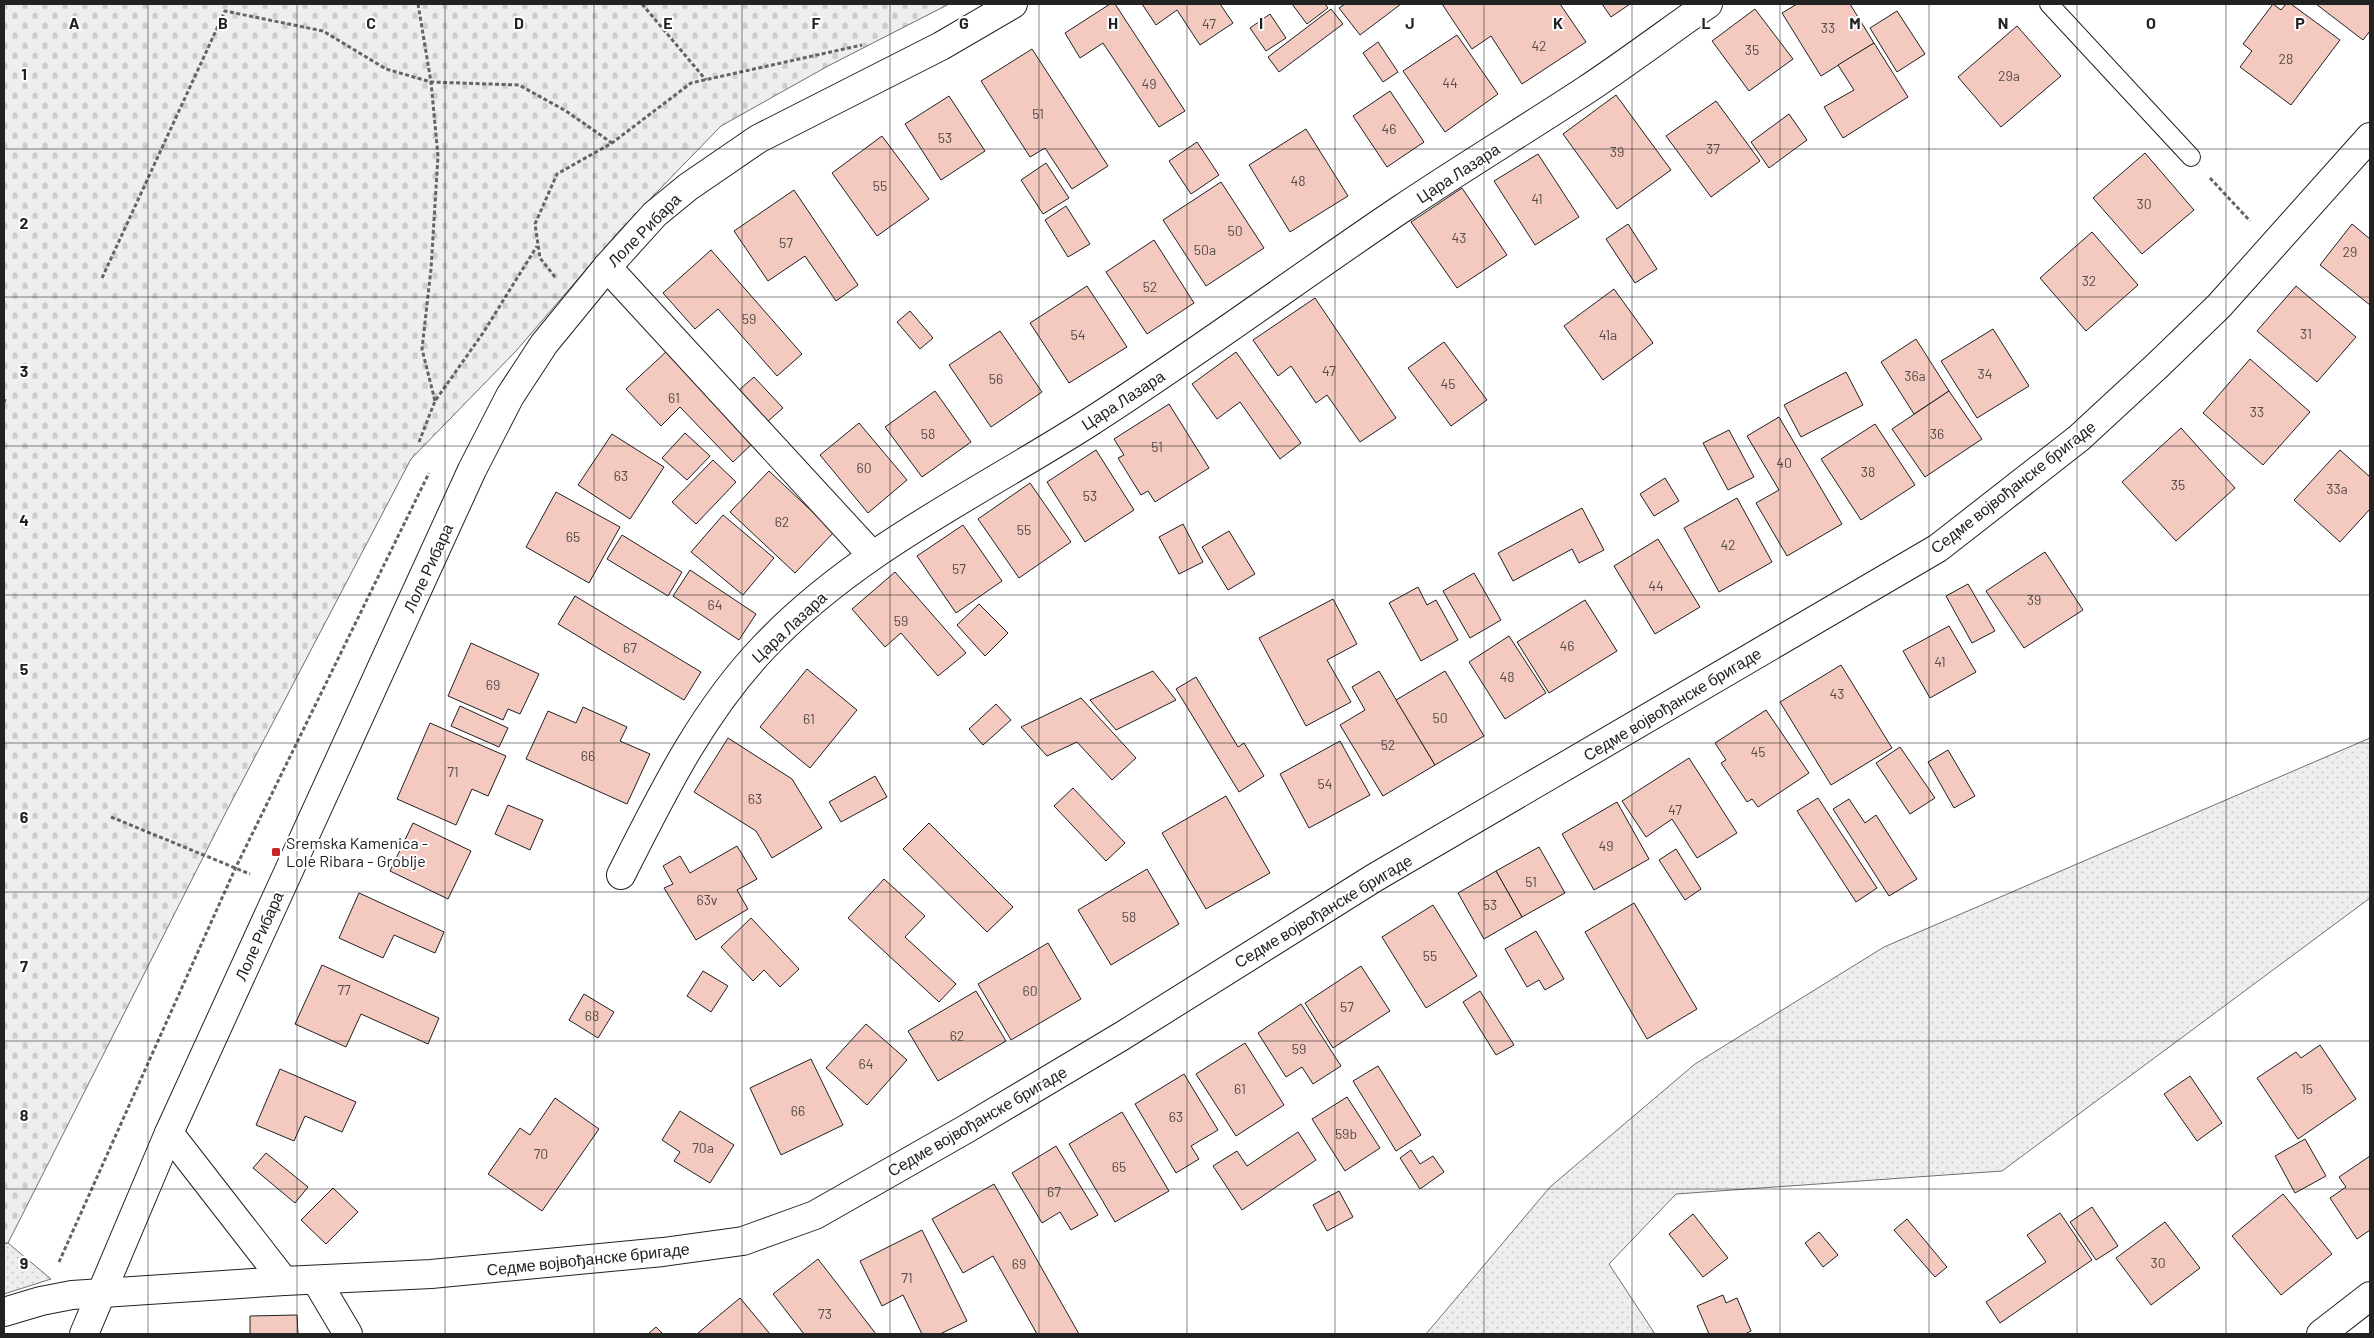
<svg xmlns="http://www.w3.org/2000/svg" width="2374" height="1338" font-family="Barlow,sans-serif">
<defs>
<pattern id="grass-dots" width="8" height="8" patternUnits="userSpaceOnUse" patternTransform="scale(1.25)"><rect width="8" height="8" fill="#eee"/><path d="M2 2h.1M6 6h.1" fill="none" stroke="#ccc" stroke-width="1.8" stroke-linecap="round"/></pattern>
<pattern id="cemetery-stones" width="16" height="16" patternUnits="userSpaceOnUse" patternTransform="scale(1.25)"><rect width="16" height="16" fill="#eee"/><path d="M2 7V4a2 2 0 0 1 4 0v3zM10 15v-3a2 2 0 0 1 4 0v3z" fill="#ccc"/></pattern>
</defs>
<rect width="100%" height="100%" fill="#fff"/>
<!-- grass -->
<g fill="url(#grass-dots)" stroke="#6f6f6f">
<polygon points="2370,738 2370,898 2002,1171 1676,1194 1609,1264 1655,1334 1426,1334 1550,1187 1695,1064 1884,947"/>
<polygon points="4,1243 8,1243 51,1279 4,1294"/>
</g>
<!-- cemetery -->
<polygon fill="url(#cemetery-stones)" stroke="#6f6f6f" points="4,4 949,4 828,66 721,126 620,230 516,351 411,459 224,816 8,1243 4,1243"/>
<!-- building -->
<g fill="#f3c9c0" stroke="#222">
<polygon points="1110,4 1115,4 1185,111 1159,127 1103,43 1080,58 1065,33"/>
<polygon points="1142,4 1220,4 1233,23 1200,45 1177,10 1156,25"/>
<polygon points="1292,4 1325,4 1328,8 1307,24"/>
<polygon points="1345,4 1401,4 1360,35 1339,8"/>
<polygon points="1442,4 1560,4 1586,42 1522,84 1491,36 1472,49"/>
<polygon points="1602,4 1630,4 1611,17"/>
<polygon points="1797,4 1850,4 1874,43 1821,76 1782,13"/>
<polygon points="2273,4 2281,10 2286,4 2291,4 2340,40 2291,105 2240,67 2252,51 2243,44"/>
<polygon points="2316,4 2370,4 2370,31 2363,40"/>
<polygon points="1331,9 1343,24 1279,72 1268,57"/>
<polygon points="1755,9 1793,59 1749,91 1712,41"/>
<polygon points="1897,11 1925,54 1897,72 1870,28"/>
<polygon points="1270,14 1286,38 1266,51 1250,28"/>
<polygon points="2017,26 2061,76 2001,127 1958,77"/>
<polygon points="1457,35 1498,94 1445,132 1403,71"/>
<polygon points="1378,42 1398,72 1383,82 1363,53"/>
<polygon points="1874,43 1908,97 1843,138 1824,107 1854,90 1838,65"/>
<polygon points="1032,49 1108,166 1072,189 1045,148 1030,157 981,81"/>
<polygon points="1390,91 1424,142 1387,167 1353,116"/>
<polygon points="1616,95 1671,170 1617,209 1563,134"/>
<polygon points="949,96 985,151 941,180 905,124"/>
<polygon points="1716,101 1760,161 1711,197 1666,136"/>
<polygon points="1789,114 1807,140 1769,168 1751,142"/>
<polygon points="1306,129 1348,196 1290,232 1249,165"/>
<polygon points="882,136 929,199 877,236 832,173"/>
<polygon points="1197,142 1219,175 1191,194 1169,161"/>
<polygon points="2145,153 2194,210 2142,254 2093,198"/>
<polygon points="1538,154 1579,217 1535,245 1494,181"/>
<polygon points="1046,163 1069,198 1043,214 1021,180"/>
<polygon points="1221,182 1264,248 1206,286 1163,220"/>
<polygon points="1462,188 1507,255 1457,288 1411,222"/>
<polygon points="794,190 858,285 836,301 805,256 768,281 734,231"/>
<polygon points="1066,206 1090,244 1068,257 1045,220"/>
<polygon points="1628,224 1657,269 1635,283 1606,239"/>
<polygon points="2352,224 2370,239 2370,305 2320,265"/>
<polygon points="2092,232 2138,285 2086,331 2040,278"/>
<polygon points="1154,240 1194,303 1147,334 1106,272"/>
<polygon points="711,250 802,354 777,376 718,309 695,329 663,293"/>
<polygon points="1087,286 1127,347 1069,383 1030,323"/>
<polygon points="2296,286 2356,337 2317,382 2257,331"/>
<polygon points="1614,289 1653,343 1603,380 1564,326"/>
<polygon points="1315,298 1396,418 1360,442 1327,395 1316,403 1291,366 1278,376 1253,340"/>
<polygon points="910,311 933,338 920,349 897,322"/>
<polygon points="1993,329 2029,386 1977,418 1941,361"/>
<polygon points="1000,331 1042,392 991,427 949,365"/>
<polygon points="1916,339 1949,391 1914,414 1881,362"/>
<polygon points="1444,342 1487,400 1451,426 1408,368"/>
<polygon points="668,350 755,441 733,462 680,407 661,426 626,389"/>
<polygon points="1236,352 1301,443 1280,459 1240,402 1217,419 1192,384"/>
<polygon points="2250,359 2310,412 2263,465 2203,413"/>
<polygon points="1846,372 1863,405 1801,437 1784,405"/>
<polygon points="754,377 783,408 767,422 739,390"/>
<polygon points="935,391 971,442 922,477 885,427"/>
<polygon points="1949,391 1982,439 1925,477 1892,429"/>
<polygon points="1169,404 1209,468 1155,502 1148,491 1141,495 1118,458 1124,455 1114,439"/>
<polygon points="1779,417 1842,524 1787,556 1756,503 1779,490 1747,436"/>
<polygon points="859,423 907,480 868,513 820,455"/>
<polygon points="1875,424 1915,485 1861,520 1821,459"/>
<polygon points="2181,428 2235,488 2176,541 2122,482"/>
<polygon points="1729,430 1754,477 1728,490 1703,443"/>
<polygon points="685,433 710,456 687,480 662,458"/>
<polygon points="612,434 664,467 630,519 578,485"/>
<polygon points="1096,450 1134,510 1085,542 1047,482"/>
<polygon points="2340,450 2370,477 2370,509 2340,542 2294,500"/>
<polygon points="713,460 736,482 696,524 672,502"/>
<polygon points="769,471 834,532 795,573 730,512"/>
<polygon points="1665,478 1679,501 1654,516 1640,494"/>
<polygon points="1030,483 1071,542 1019,578 978,519"/>
<polygon points="556,492 620,527 589,583 526,547"/>
<polygon points="1737,498 1772,562 1719,592 1684,528"/>
<polygon points="1582,508 1604,550 1579,563 1572,549 1513,581 1498,553"/>
<polygon points="723,515 774,558 743,595 691,552"/>
<polygon points="1183,524 1203,562 1179,574 1159,537"/>
<polygon points="963,525 1002,581 956,613 917,556"/>
<polygon points="1229,531 1255,574 1228,590 1202,547"/>
<polygon points="622,535 682,572 668,596 607,559"/>
<polygon points="1658,539 1700,607 1655,634 1614,566"/>
<polygon points="2045,552 2083,610 2024,648 1986,591"/>
<polygon points="690,570 756,614 739,640 673,596"/>
<polygon points="895,572 966,653 938,676 901,633 885,647 852,609"/>
<polygon points="1474,573 1501,620 1470,638 1443,591"/>
<polygon points="1968,584 1995,631 1972,643 1946,596"/>
<polygon points="1418,587 1427,605 1436,600 1458,640 1421,661 1389,603"/>
<polygon points="575,596 701,672 684,700 558,624"/>
<polygon points="1333,599 1357,644 1327,660 1351,702 1306,726 1259,638"/>
<polygon points="1585,600 1617,651 1549,693 1517,642"/>
<polygon points="979,604 1008,633 985,656 957,625"/>
<polygon points="1949,626 1976,672 1930,698 1903,651"/>
<polygon points="1509,636 1546,693 1505,719 1469,662"/>
<polygon points="471,643 539,674 520,714 508,709 503,720 448,696"/>
<polygon points="1841,665 1892,748 1831,785 1780,702"/>
<polygon points="807,669 857,710 810,768 760,727"/>
<polygon points="1153,671 1176,700 1116,730 1090,700"/>
<polygon points="1379,671 1435,765 1383,796 1340,725 1365,710 1352,687"/>
<polygon points="1445,671 1484,736 1435,765 1396,700"/>
<polygon points="1196,677 1238,747 1244,743 1264,776 1239,792 1176,689"/>
<polygon points="1081,698 1136,758 1112,780 1077,742 1047,756 1021,727"/>
<polygon points="996,704 1011,720 983,745 969,729"/>
<polygon points="460,706 508,728 499,747 451,726"/>
<polygon points="583,707 627,727 620,741 650,754 627,804 526,759 548,711 576,723"/>
<polygon points="1766,710 1809,773 1758,807 1752,799 1747,802 1721,763 1726,760 1715,743"/>
<polygon points="430,723 506,756 488,796 472,789 456,825 397,799"/>
<polygon points="728,738 792,779 822,828 772,858 756,831 694,792"/>
<polygon points="1340,741 1370,795 1309,828 1280,774"/>
<polygon points="1900,747 1935,798 1910,814 1876,763"/>
<polygon points="1948,750 1975,796 1954,808 1928,762"/>
<polygon points="1689,758 1737,833 1697,858 1672,819 1646,837 1622,801"/>
<polygon points="875,776 887,797 841,822 829,802"/>
<polygon points="1073,788 1125,843 1106,861 1054,806"/>
<polygon points="1226,796 1270,873 1206,909 1162,833"/>
<polygon points="1818,798 1877,888 1856,902 1797,811"/>
<polygon points="1849,799 1865,823 1876,815 1917,879 1889,896 1833,809"/>
<polygon points="1617,802 1649,859 1594,890 1562,834"/>
<polygon points="508,805 543,820 530,850 495,834"/>
<polygon points="413,823 471,851 448,899 390,871"/>
<polygon points="929,823 1013,907 987,932 903,849"/>
<polygon points="737,846 757,879 737,890 748,909 696,940 664,888 673,884 663,866 680,856 690,873"/>
<polygon points="1539,847 1565,893 1522,917 1496,871"/>
<polygon points="1676,849 1701,889 1685,900 1659,860"/>
<polygon points="1147,869 1179,924 1111,965 1078,910"/>
<polygon points="1496,871 1522,917 1484,939 1458,893"/>
<polygon points="884,879 925,916 905,937 956,984 939,1002 848,918"/>
<polygon points="359,893 444,932 435,953 394,935 383,958 339,938"/>
<polygon points="1634,903 1697,1009 1647,1039 1585,932"/>
<polygon points="1433,905 1477,976 1426,1008 1382,937"/>
<polygon points="751,918 799,969 780,987 764,970 753,981 721,947"/>
<polygon points="1536,931 1564,979 1545,990 1539,980 1527,987 1505,949"/>
<polygon points="1048,943 1081,999 1011,1040 978,984"/>
<polygon points="322,965 439,1018 428,1044 361,1014 346,1047 295,1024"/>
<polygon points="1361,966 1390,1011 1333,1048 1305,1003"/>
<polygon points="703,971 728,986 711,1012 687,996"/>
<polygon points="976,991 1006,1041 938,1081 908,1031"/>
<polygon points="1480,991 1514,1045 1496,1055 1463,1002"/>
<polygon points="584,994 614,1012 598,1038 569,1020"/>
<polygon points="1301,1004 1341,1066 1313,1084 1302,1067 1286,1077 1258,1033"/>
<polygon points="866,1024 907,1060 867,1105 826,1068"/>
<polygon points="1245,1043 1284,1105 1236,1136 1196,1074"/>
<polygon points="2320,1045 2356,1099 2298,1139 2257,1078 2296,1052 2301,1058"/>
<polygon points="811,1059 843,1125 781,1155 750,1088"/>
<polygon points="1378,1066 1421,1135 1396,1151 1353,1081"/>
<polygon points="280,1069 356,1102 342,1132 305,1116 294,1141 256,1125"/>
<polygon points="1184,1074 1218,1130 1191,1146 1199,1159 1176,1173 1135,1104"/>
<polygon points="2190,1076 2222,1123 2197,1141 2164,1094"/>
<polygon points="1347,1097 1380,1148 1345,1171 1312,1119"/>
<polygon points="555,1098 599,1129 542,1211 488,1174 520,1128 530,1135"/>
<polygon points="680,1111 734,1145 710,1183 674,1161 680,1152 662,1140"/>
<polygon points="1122,1112 1169,1191 1115,1222 1069,1144"/>
<polygon points="1298,1132 1316,1160 1242,1210 1213,1166 1237,1151 1247,1166"/>
<polygon points="2305,1139 2326,1176 2295,1193 2275,1156"/>
<polygon points="1056,1146 1098,1215 1071,1230 1060,1212 1042,1223 1012,1173"/>
<polygon points="1411,1150 1420,1164 1433,1156 1444,1172 1420,1189 1400,1158"/>
<polygon points="266,1153 308,1187 295,1203 253,1168"/>
<polygon points="2370,1156 2370,1230 2357,1239 2330,1198 2346,1187 2339,1177"/>
<polygon points="994,1184 1079,1334 1037,1334 993,1256 963,1273 932,1219"/>
<polygon points="333,1188 358,1212 326,1244 301,1220"/>
<polygon points="1339,1191 1353,1217 1327,1231 1313,1205"/>
<polygon points="2283,1194 2332,1254 2281,1295 2232,1236"/>
<polygon points="2092,1207 2118,1246 2096,1260 2070,1222"/>
<polygon points="2060,1213 2092,1260 2000,1323 1986,1302 2046,1262 2027,1235"/>
<polygon points="1693,1214 1728,1258 1703,1277 1669,1234"/>
<polygon points="1907,1219 1947,1267 1935,1277 1894,1230"/>
<polygon points="2165,1222 2200,1268 2151,1305 2116,1258"/>
<polygon points="922,1230 967,1321 940,1334 922,1334 903,1295 882,1306 860,1261"/>
<polygon points="1819,1232 1838,1255 1823,1267 1805,1243"/>
<polygon points="818,1259 876,1334 804,1334 773,1294"/>
<polygon points="1723,1295 1726,1303 1737,1298 1751,1331 1745,1334 1709,1334 1697,1306"/>
<polygon points="740,1298 770,1334 700,1334 698,1333"/>
<polygon points="297,1315 298,1334 250,1334 250,1316"/>
<polygon points="656,1327 663,1334 648,1334"/>
</g>
<g fill="none" stroke-linecap="round" stroke-linejoin="round">
<!-- service casing -->
<g stroke="#222" stroke-width="20">
<polyline id="service" points="2049,4 2191,157"/>
</g>
<!-- minor casing -->
<g stroke="#222" stroke-width="30">
<g id="minor">
<polyline points="607,267 872,555"/>
<path d="M621 875C662 794 701 713 764 647 856 550 979 493 1090 422 1196 354 1297 279 1401 209 1462 168 1525 130 1586 90 1628 62 1668 32 1708 4"/>
<polyline points="169,1133 284,1281"/>
<polyline points="316,1280 348,1334"/>
<polyline points="4,1312 41,1301 72,1295 284,1281 431,1274 663,1252 743,1241 815,1215 966,1129 1122,1036 1374,878 1938,548 2079,438 2158,365 2219,306 2370,137"/>
<polyline points="2321,1334 2370,1296"/>
</g>
</g>
<!-- tertiary casing -->
<g stroke="#222" stroke-width="30">
<polyline id="tertiary" points="84,1334 169,1133 472,470 510,396 544,344 607,267 655,214 688,187 758,139 941,46 1013,4"/>
</g>
<!-- path -->
<g stroke="#646464" stroke-width="3" stroke-dasharray="4 2.5" stroke-linecap="butt">
<polyline points="418,4 431,82 438,156 431,269 422,349 435,401"/>
<polyline points="642,4 706,80"/>
<polyline points="2210,178 2250,221"/>
<polyline points="555,277 540,258 535,224 557,174 612,143 691,83 862,45"/>
<polyline points="102,278 225,11 323,31 386,69 431,82 519,85 566,111 612,143"/>
<polyline points="4,402 5,399"/>
<polyline points="419,442 435,401 483,333 537,246"/>
<polyline points="111,817 250,874"/>
<polyline points="59,1262 235,869 429,473"/>
</g>
<!-- service -->
<use href="#service" stroke="#fff" stroke-width="18"/>
<!-- minor -->
<use href="#minor" stroke="#fff" stroke-width="28"/>
<!-- tertiary -->
<use href="#tertiary" stroke="#fff" stroke-width="28"/>
</g>
<!-- grid -->
<path fill="none" stroke="#222" stroke-width="1" stroke-opacity="0.55" d="M148 4V1334M297 4V1334M445 4V1334M594 4V1334M742 4V1334M890 4V1334M1039 4V1334M1187 4V1334M1335 4V1334M1484 4V1334M1632 4V1334M1780 4V1334M1929 4V1334M2077 4V1334M2226 4V1334M4 149H2370M4 297H2370M4 446H2370M4 595H2370M4 743H2370M4 892H2370M4 1041H2370M4 1189H2370"/>
<!-- markers -->
<rect fill="#c62828" stroke="#fff" stroke-width="2" x="271" y="847" width="10" height="10" rx="2.5"/>
<g text-anchor="middle" stroke-width="4" stroke-linejoin="round" paint-order="stroke">
<!-- number labels -->
<g font-size="14" fill="#564c4a">
<text x="1209" y="29">47</text>
<text x="1828" y="33">33</text>
<text x="1539" y="51">42</text>
<text x="1752" y="55">35</text>
<text x="2286" y="64">28</text>
<text x="2009" y="81">29a</text>
<text x="1450" y="88">44</text>
<text x="1149" y="89">49</text>
<text x="1038" y="119">51</text>
<text x="1389" y="134">46</text>
<text x="945" y="143">53</text>
<text x="1713" y="154">37</text>
<text x="1617" y="157">39</text>
<text x="1298" y="186">48</text>
<text x="880" y="191">55</text>
<text x="1537" y="204">41</text>
<text x="2144" y="209">30</text>
<text x="1235" y="236">50</text>
<text x="1459" y="243">43</text>
<text x="786" y="248">57</text>
<text x="1205" y="255">50a</text>
<text x="2350" y="257">29</text>
<text x="2089" y="286">32</text>
<text x="1150" y="292">52</text>
<text x="749" y="324">59</text>
<text x="2306" y="339">31</text>
<text x="1078" y="340">54</text>
<text x="1608" y="340">41a</text>
<text x="1329" y="376">47</text>
<text x="1985" y="379">34</text>
<text x="1915" y="381">36a</text>
<text x="996" y="384">56</text>
<text x="1448" y="389">45</text>
<text x="674" y="403">61</text>
<text x="2257" y="417">33</text>
<text x="928" y="439">58</text>
<text x="1937" y="439">36</text>
<text x="1157" y="452">51</text>
<text x="1784" y="468">40</text>
<text x="864" y="473">60</text>
<text x="1868" y="477">38</text>
<text x="621" y="481">63</text>
<text x="2178" y="490">35</text>
<text x="2337" y="494">33a</text>
<text x="1090" y="501">53</text>
<text x="782" y="527">62</text>
<text x="1024" y="535">55</text>
<text x="573" y="542">65</text>
<text x="1728" y="550">42</text>
<text x="959" y="574">57</text>
<text x="1656" y="591">44</text>
<text x="2034" y="605">39</text>
<text x="715" y="610">64</text>
<text x="901" y="626">59</text>
<text x="1567" y="651">46</text>
<text x="630" y="653">67</text>
<text x="1940" y="667">41</text>
<text x="1507" y="682">48</text>
<text x="493" y="690">69</text>
<text x="1837" y="699">43</text>
<text x="1440" y="723">50</text>
<text x="809" y="724">61</text>
<text x="1388" y="750">52</text>
<text x="1758" y="757">45</text>
<text x="588" y="761">66</text>
<text x="453" y="777">71</text>
<text x="1325" y="789">54</text>
<text x="755" y="804">63</text>
<text x="1675" y="815">47</text>
<text x="1606" y="851">49</text>
<text x="1531" y="887">51</text>
<text x="707" y="905">63v</text>
<text x="1490" y="910">53</text>
<text x="1129" y="922">58</text>
<text x="1430" y="961">55</text>
<text x="344" y="995">77</text>
<text x="1030" y="996">60</text>
<text x="1347" y="1012">57</text>
<text x="592" y="1021">68</text>
<text x="957" y="1041">62</text>
<text x="1299" y="1054">59</text>
<text x="866" y="1069">64</text>
<text x="1240" y="1094">61</text>
<text x="2307" y="1094">15</text>
<text x="798" y="1116">66</text>
<text x="1176" y="1122">63</text>
<text x="1346" y="1139">59b</text>
<text x="703" y="1153">70a</text>
<text x="541" y="1159">70</text>
<text x="1119" y="1172">65</text>
<text x="1054" y="1197">67</text>
<text x="2158" y="1268">30</text>
<text x="1019" y="1269">69</text>
<text x="907" y="1283">71</text>
<text x="825" y="1319">73</text>
</g>
<!-- street labels -->
<g font-size="16" fill="#222" stroke="#fff">
<text transform="translate(1458 173) rotate(-33)" y="6">Цара Лазара</text>
<text transform="translate(644 230) rotate(-45)" y="6">Лоле Рибара</text>
<text transform="translate(1123 400) rotate(-33)" y="6">Цара Лазара</text>
<text transform="translate(2013 487) rotate(-38)" y="6">Седме војвођанске бригаде</text>
<text transform="translate(428 568) rotate(-65)" y="6">Лоле Рибара</text>
<text transform="translate(789 627) rotate(-43)" y="6">Цара Лазара</text>
<text transform="translate(1672 704) rotate(-31)" y="6">Седме војвођанске бригаде</text>
<text transform="translate(1323 911) rotate(-31)" y="6">Седме војвођанске бригаде</text>
<text transform="translate(259 936) rotate(-66)" y="6">Лоле Рибара</text>
<text transform="translate(977 1121) rotate(-30)" y="6">Седме војвођанске бригаде</text>
<text transform="translate(588 1259) rotate(-6)" y="6">Седме војвођанске бригаде</text>
</g>
<!-- poi labels -->
<g font-size="16" fill="#222" stroke="#fff" text-anchor="start">
<text x="286" y="849">Sremska Kamenica -<tspan x="286" dy="18">Lole Ribara - Groblje</tspan></text>
</g>
</g>
<g font-size="16" text-anchor="middle" font-weight="bold" fill="#222" stroke="#fff" stroke-width="4" stroke-linejoin="round" paint-order="stroke">
<text x="74" y="29">A</text>
<text x="223" y="29">B</text>
<text x="371" y="29">C</text>
<text x="519" y="29">D</text>
<text x="668" y="29">E</text>
<text x="816" y="29">F</text>
<text x="964" y="29">G</text>
<text x="1113" y="29">H</text>
<text x="1261" y="29">I</text>
<text x="1410" y="29">J</text>
<text x="1558" y="29">K</text>
<text x="1706" y="29">L</text>
<text x="1855" y="29">M</text>
<text x="2003" y="29">N</text>
<text x="2151" y="29">O</text>
<text x="2300" y="29">P</text>
<text x="24" y="80">1</text>
<text x="24" y="229">2</text>
<text x="24" y="377">3</text>
<text x="24" y="526">4</text>
<text x="24" y="675">5</text>
<text x="24" y="823">6</text>
<text x="24" y="972">7</text>
<text x="24" y="1121">8</text>
<text x="24" y="1269">9</text>
</g>
<!-- border -->
<rect width="2374" height="1338" fill="none" stroke="#222222" stroke-width="10"/>
</svg>
